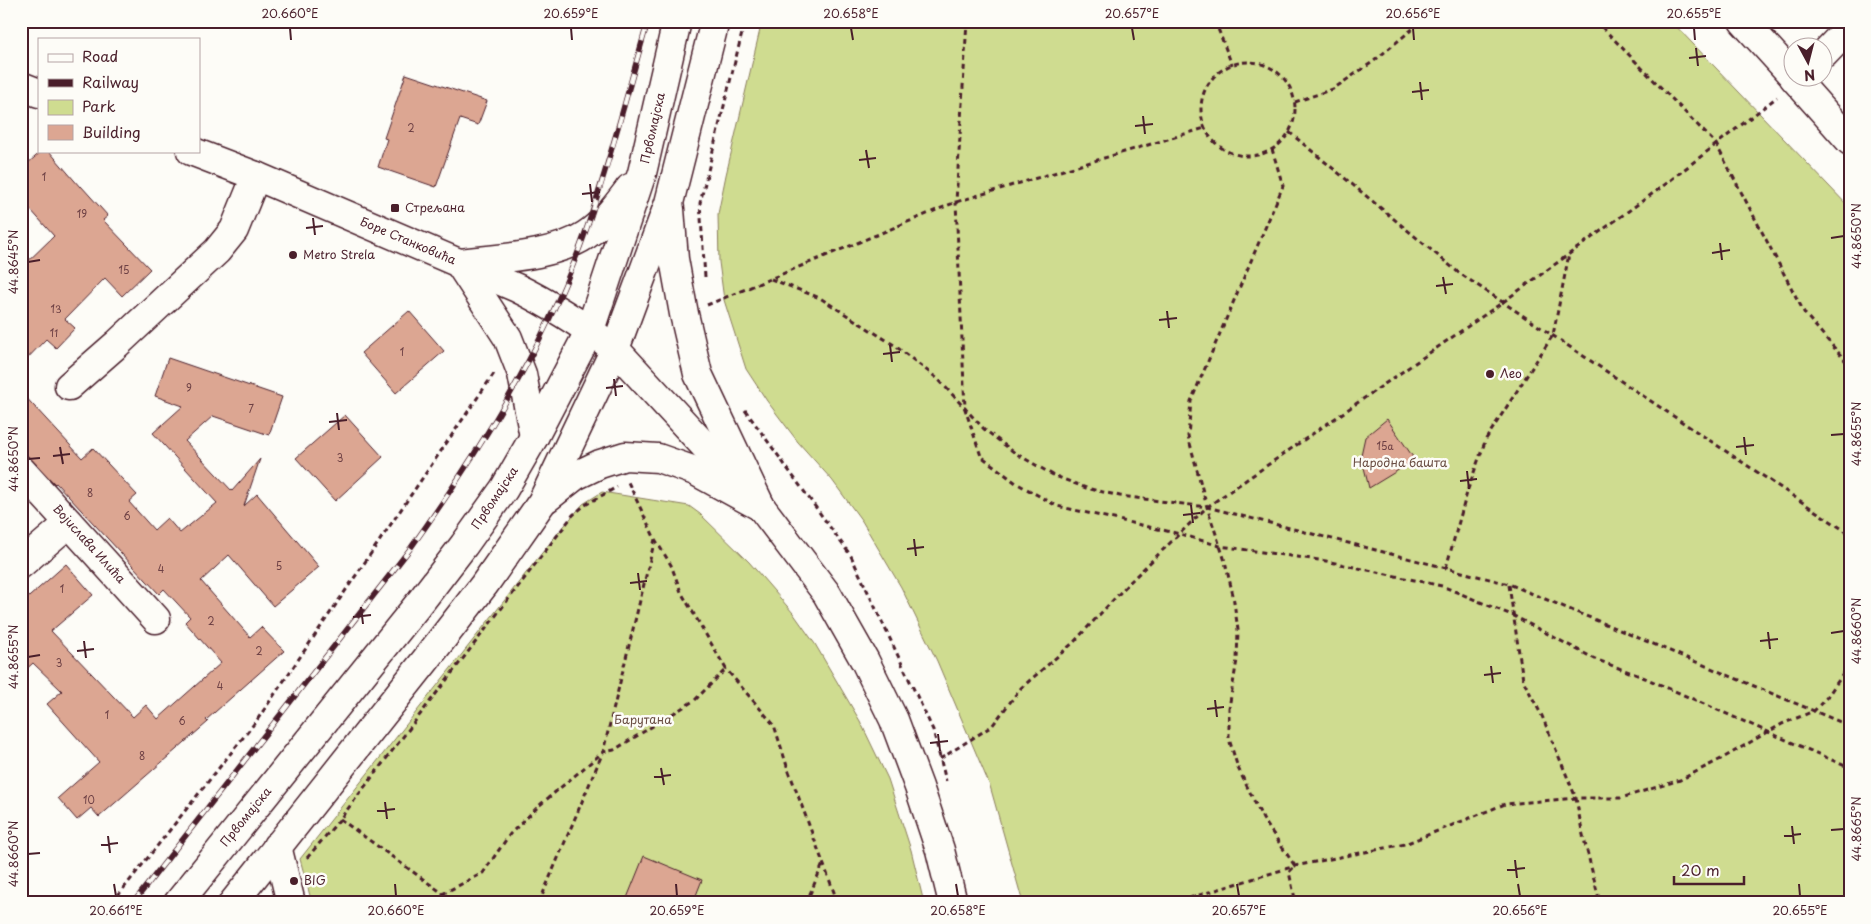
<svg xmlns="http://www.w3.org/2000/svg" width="1871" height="924" font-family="'Playpen Sans',sans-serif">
<rect width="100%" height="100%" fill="#fdfcf7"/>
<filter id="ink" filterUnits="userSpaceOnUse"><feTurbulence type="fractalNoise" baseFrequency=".02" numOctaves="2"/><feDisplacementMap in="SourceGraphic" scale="10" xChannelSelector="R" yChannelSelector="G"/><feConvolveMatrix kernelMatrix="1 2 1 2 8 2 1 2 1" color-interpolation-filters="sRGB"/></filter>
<g filter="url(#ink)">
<!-- green -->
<g fill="#cfdc90" stroke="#8c7e5e">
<polygon points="762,21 1671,21 1850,208 1850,903 1023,903 990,786 937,661 901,587 862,521 832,480 798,442 767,401 746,369 724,300 719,262 718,214 726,175"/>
<polygon points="602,492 689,506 700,514 749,562 793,613 815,644 860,721 888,779 911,850 924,903 312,903 300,859 553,539 583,504"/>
</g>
<!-- building -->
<g fill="#dca692" stroke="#4a1f2b">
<polygon points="406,74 487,101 478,125 460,119 436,187 378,167 387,139 384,138"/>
<polygon points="42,151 49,151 80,187 81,186 108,216 103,220 150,269 122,296 105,278 65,319 75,328 56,348 46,339 21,365 21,268 54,236 30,209 21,216 21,169"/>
<polygon points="409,311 444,351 396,393 361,353"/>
<polygon points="168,358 282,397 269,435 213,416 185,441 232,491 260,459 244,506 257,494 319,567 273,606 229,555 201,581 250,637 261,627 284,651 206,720 208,722 99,817 91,808 77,820 58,798 99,762 47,704 62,691 33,663 21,674 21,604 66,564 93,595 51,631 133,717 146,705 158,719 221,663 185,622 190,617 164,589 159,594 56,483 55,484 21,449 21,392 82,458 93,448 137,495 129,502 154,530 167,518 180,533 217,503 153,433 183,406 155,396"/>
<polygon points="345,415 383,457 335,501 296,458"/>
<polygon points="1387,419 1415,460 1369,488 1361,455 1365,437"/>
<polygon points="644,856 702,880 693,903 625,903"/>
</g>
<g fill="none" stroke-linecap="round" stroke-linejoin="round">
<!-- minor casing -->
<g stroke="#4a1f2b" stroke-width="31">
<g id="minor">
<polyline points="1743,21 1794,77"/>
<polyline points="1824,54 1850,27"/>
<polyline points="1794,78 1850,141"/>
<polyline points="21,86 39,93"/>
<path d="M191 151 256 176 517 288C552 305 584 326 615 349L761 507 827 594 865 661 894 720 919 787 940 850 953 903"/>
<polyline points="69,386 117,344 217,251 234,230 256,176"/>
<polyline points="21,470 156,619"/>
<polyline points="21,564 69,523"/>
<polyline points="277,846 291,903"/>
</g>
</g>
<!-- major casing -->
<g stroke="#4a1f2b" stroke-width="31">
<g id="major">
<polyline points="670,209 674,259 684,314 698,374 761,507"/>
<path d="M534 437 522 374 508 338 459 263C498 258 553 257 586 235 604 223 617 205 630 188"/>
<polyline points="547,498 575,476 600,464 625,456 658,458 695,471 761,507"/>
<polyline points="178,903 421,601 464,545 504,489 534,437 590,330 642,173 677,21"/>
<polyline points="233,903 425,661 484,585 542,502 615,349 669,203 715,21"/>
</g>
</g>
<!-- path -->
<g stroke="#4a1f2b" stroke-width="3" stroke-dasharray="5 4" stroke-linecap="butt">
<polyline points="967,21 956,202 965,409 981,456 1016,483 1057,506 1180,534 1220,546 1326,561 1442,586 1514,616 1595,659 1645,678 1850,768"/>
<polyline points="1215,21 1232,65"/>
<polyline points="1596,21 1716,144 1805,314 1850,366"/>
<circle cx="1248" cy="109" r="47"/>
<polyline points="1295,102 1333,89 1374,61 1422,21"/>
<polyline points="1289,132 1459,273 1850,534"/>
<polyline points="1272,149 1283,186 1191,401 1188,436 1207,507 1224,558 1233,595 1238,630 1237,660 1229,708 1229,739 1238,768 1263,819 1295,866 1289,872 1296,903"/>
<polyline points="705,277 700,203 745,21"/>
<polyline points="771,279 820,298 894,345 938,379 984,429 1015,453 1053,475 1086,488 1120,496 1207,507 1509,584 1850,726"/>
<polyline points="707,305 956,202 1205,128"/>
<polyline points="745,410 851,556 933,730 946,781"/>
<polyline points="655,539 671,565 681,592 726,669 774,725 787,766 838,903"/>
<polyline points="1446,568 1468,489 1486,439 1553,335 1569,254"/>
<polyline points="1509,585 1523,680 1542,716 1576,798 1582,831 1600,903"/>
<polyline points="940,759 992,726 1021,688 1073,643 1130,582 1207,507 1503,302 1663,186 1777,97"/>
<polyline points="340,819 456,903"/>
<polyline points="307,858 340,819 573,515 585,505 617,487"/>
<polyline points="442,894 483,873 510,834 541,804 603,752 614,750 695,700 726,669"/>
<polyline points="112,903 257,720 495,372"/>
<polyline points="539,903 603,752 655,539 628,482"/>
<polyline points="806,903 823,864"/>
<polyline points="1173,903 1295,866 1405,844 1505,804 1576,798 1621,798 1680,780 1721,759 1782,724 1814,711 1827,697 1850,664"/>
</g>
<!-- minor -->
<use href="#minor" stroke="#fdfcf7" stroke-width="28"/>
<!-- major -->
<use href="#major" stroke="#fdfcf7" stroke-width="28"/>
<!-- rail casing -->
<g stroke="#4a1f2b" stroke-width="5.5">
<path id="rail" d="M133 903 410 549C479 452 544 348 584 236 609 166 627 93 648 21"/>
</g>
<!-- rail -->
<use href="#rail" stroke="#fdfcf7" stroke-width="4" stroke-dasharray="11" stroke-linecap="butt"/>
</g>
</g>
<!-- ticks -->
<path fill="none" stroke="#4a1f2b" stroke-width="2" d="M290 28 291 40M571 28 572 40M851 28 853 40M1132 28 1134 40M1413 28 1414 40M1694 28 1695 40M1696 48 1698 66M1689 58 1706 56M1420 82 1422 100M1412 92 1429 90M1143 116 1145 134M1135 126 1153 124M866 150 869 168M859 160 876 158M590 184 592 202M582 194 600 192M313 218 315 235M306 228 323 226M1831 238 1844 236M1720 243 1722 260M1712 253 1730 250M28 262 40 260M1443 277 1446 294M1436 286 1453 284M1167 311 1169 328M1159 320 1177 318M890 345 892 362M883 354 900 352M614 379 616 396M606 388 623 386M337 413 339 430M329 422 347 420M1831 435 1844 434M1744 437 1746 455M60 447 63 464M1736 447 1754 445M53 456 70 454M28 459 40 458M1467 471 1469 489M1460 481 1477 479M1191 505 1193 523M1183 515 1200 513M914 539 916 556M907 549 924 547M638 573 640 590M630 583 647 581M361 607 363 624M353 617 371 615M1768 632 1770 649M1831 633 1844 631M84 641 86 658M1760 641 1778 639M77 651 94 649M28 657 40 655M1491 666 1493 683M1484 675 1501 673M1215 700 1217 717M1207 709 1224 707M938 734 940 751M930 743 948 741M661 768 664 785M654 777 671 775M385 802 387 819M377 811 395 809M1792 826 1794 844M1831 830 1844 829M108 836 110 853M1784 836 1801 834M101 845 118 843M28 854 40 853M1515 860 1517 878M1507 870 1525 868M114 884 116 896M395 884 396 896M676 884 677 896M956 884 958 896M1237 884 1239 896M1518 884 1520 896M1799 884 1800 896"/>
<!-- markers -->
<g fill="#4a1f2b" stroke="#fdfcf7" stroke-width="2">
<rect x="390" y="203" width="10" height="10" rx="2.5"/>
<circle cx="293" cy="255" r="5"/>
<circle cx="1490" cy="374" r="5"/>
<circle cx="294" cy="881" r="5"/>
</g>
<g text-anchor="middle" stroke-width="5" stroke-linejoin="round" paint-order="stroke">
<!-- number labels -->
<g font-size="10" fill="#6e4145">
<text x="411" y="132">2</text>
<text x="44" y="181">1</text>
<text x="82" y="218">19</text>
<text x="124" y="274">15</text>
<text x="56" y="313">13</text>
<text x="54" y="337">11</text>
<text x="402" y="356">1</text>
<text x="189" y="392">9</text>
<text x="251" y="413">7</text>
<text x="1385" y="450">15a</text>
<text x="340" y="462">3</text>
<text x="90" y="497">8</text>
<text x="127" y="520">6</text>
<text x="279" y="570">5</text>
<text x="161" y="573">4</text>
<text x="62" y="593">1</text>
<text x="211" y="625">2</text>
<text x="259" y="655">2</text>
<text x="59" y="667">3</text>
<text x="220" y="690">4</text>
<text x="107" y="719">1</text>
<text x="182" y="725">6</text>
<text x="142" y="760">8</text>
<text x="89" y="804">10</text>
</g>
<!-- street labels -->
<g font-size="12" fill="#4a1f2b" stroke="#fdfcf7">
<text transform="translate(653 128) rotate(-77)" y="4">Првомајска</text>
<text transform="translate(408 241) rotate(23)" y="4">Боре Станковића</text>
<text transform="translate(495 498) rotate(-56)" y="4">Првомајска</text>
<text transform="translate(89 544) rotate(48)" y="4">Војислава Илића</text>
<text transform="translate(246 817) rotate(-51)" y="4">Првомајска</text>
</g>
<!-- poi labels -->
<g font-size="12" fill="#4a1f2b" stroke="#fdfcf7" text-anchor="start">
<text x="405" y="212">Стрељана</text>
<text x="303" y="259">Metro Strela</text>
<text x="1500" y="378">Лео</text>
<text x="304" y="885">BIG</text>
</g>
<!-- park labels -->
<g font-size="12" fill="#6b4e44" stroke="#fdfcf7">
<text x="1400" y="467">Народна башта</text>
<text x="643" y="724">Барутана</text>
</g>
</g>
<!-- margin -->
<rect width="1871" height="924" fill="none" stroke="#fdfcf7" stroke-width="55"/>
<!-- legend -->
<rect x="38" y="38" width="162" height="115" fill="#fdfcf7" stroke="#b5a4a5"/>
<rect x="48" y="54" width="25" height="8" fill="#fdfcf7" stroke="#b5a4a5"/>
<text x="82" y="62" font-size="15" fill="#4a1f2b">Road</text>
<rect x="48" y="79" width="25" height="8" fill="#4a1f2b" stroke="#b5a4a5"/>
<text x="82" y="88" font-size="15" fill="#4a1f2b">Railway</text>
<rect x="48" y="100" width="25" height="15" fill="#cfdc90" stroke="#b5a4a5"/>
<text x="82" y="112" font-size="15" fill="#4a1f2b">Park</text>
<rect x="48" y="125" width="25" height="15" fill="#dca692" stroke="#b5a4a5"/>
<text x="82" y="138" font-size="15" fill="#4a1f2b">Building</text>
<!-- north arrow -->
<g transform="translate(1808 62) rotate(173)"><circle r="24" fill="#fdfcf7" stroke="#b5a4a5"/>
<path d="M0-4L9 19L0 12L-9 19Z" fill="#4a1f2b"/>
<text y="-8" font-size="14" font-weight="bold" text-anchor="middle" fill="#4a1f2b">N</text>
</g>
<!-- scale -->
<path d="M1674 876v8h70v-8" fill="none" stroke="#4a1f2b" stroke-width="2.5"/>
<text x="1681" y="876" font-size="15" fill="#4a1f2b" stroke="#fdfcf7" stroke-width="4" paint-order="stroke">20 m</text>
<rect x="28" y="28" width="1816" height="868" fill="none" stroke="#4a1f2b" stroke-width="2"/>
<g font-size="12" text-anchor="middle" fill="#4a1f2b">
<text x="290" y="18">20.660°E</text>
<text x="571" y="18">20.659°E</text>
<text x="851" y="18">20.658°E</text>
<text x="1132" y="18">20.657°E</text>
<text x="1413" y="18">20.656°E</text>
<text x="1694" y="18">20.655°E</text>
<text transform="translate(1857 236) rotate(-90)" y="4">44.8650°N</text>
<text transform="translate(14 262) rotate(-90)" y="4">44.8645°N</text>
<text transform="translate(1857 434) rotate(-90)" y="4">44.8655°N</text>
<text transform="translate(14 459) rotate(-90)" y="4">44.8650°N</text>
<text transform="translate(1857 631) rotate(-90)" y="4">44.8660°N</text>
<text transform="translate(14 657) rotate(-90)" y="4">44.8655°N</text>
<text transform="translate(1857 829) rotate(-90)" y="4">44.8665°N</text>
<text transform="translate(14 854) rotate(-90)" y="4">44.8660°N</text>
<text x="116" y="915">20.661°E</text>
<text x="396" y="915">20.660°E</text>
<text x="677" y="915">20.659°E</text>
<text x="958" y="915">20.658°E</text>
<text x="1239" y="915">20.657°E</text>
<text x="1520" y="915">20.656°E</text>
<text x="1800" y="915">20.655°E</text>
</g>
</svg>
